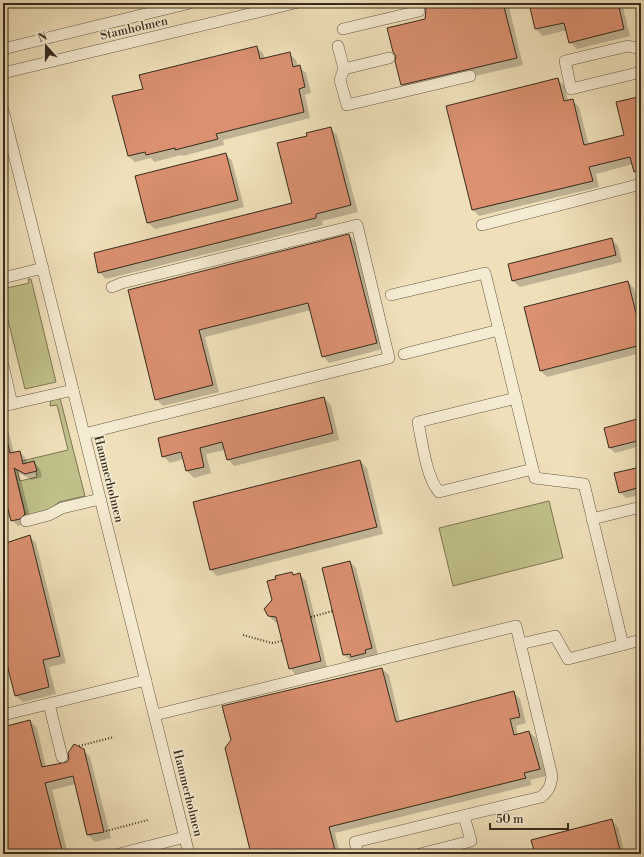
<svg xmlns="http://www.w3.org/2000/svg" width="644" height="857" font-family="'Libre Bodoni',serif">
<rect width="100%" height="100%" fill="#efe0b9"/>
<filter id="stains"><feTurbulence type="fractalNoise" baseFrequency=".005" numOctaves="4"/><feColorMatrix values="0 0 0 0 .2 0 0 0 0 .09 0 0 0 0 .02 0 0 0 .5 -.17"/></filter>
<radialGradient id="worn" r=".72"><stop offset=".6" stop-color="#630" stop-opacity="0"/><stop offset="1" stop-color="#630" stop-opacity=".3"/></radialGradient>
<!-- green -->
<g fill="#c0c08a" stroke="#7c7653">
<polygon points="28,279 31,279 56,382 25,389 3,300 3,289 29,283"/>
<polygon points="60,398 85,496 59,502 49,510 26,516 14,468 17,470 20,481 37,477 34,461 23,464 22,461 68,450 57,405 50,406 51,399"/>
<polygon points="549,501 563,558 453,586 439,528"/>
</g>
<!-- shadow -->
<g fill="#0003">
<polygon points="441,3 508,3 523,65 409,91 402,85"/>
<polygon points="530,3 622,3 630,36 577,49 570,42 567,30 543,36 536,29"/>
<polygon points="256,47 263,53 265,59 289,53 296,60 298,66 306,73 311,93 305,95 310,118 223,140 224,145 183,156 181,155 154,162 151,158 135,162 128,156 144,90"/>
<polygon points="558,80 565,86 568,101 572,100 579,107 589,145 625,136 638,98 641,101 641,177 635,171 633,164 596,174 599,187 479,216 473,210"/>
<polygon points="330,128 337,135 358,212 322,221 323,225 106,279 99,272 293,204 308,137"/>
<polygon points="226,154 232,161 244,207 155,229 148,223"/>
<polygon points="349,235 356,242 383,349 329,363 323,356 311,310 205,337 219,392 163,406 156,399 129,290"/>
<polygon points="611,239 618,246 622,262 520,287 513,281"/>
<polygon points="628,282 634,288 641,315 641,353 547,377 540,370"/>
<polygon points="324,398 331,405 339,440 234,466 228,459 225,450 206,454 211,473 194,478 187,471 184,459 170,463 163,456"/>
<polygon points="641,419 641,446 615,453 610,448"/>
<polygon points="3,421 7,425 14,454 20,452 26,459 27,464 34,462 40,469 42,477 32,480 19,473 31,520 26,524 18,526 12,520 3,486"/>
<polygon points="360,461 367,468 383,534 217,576 210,569"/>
<polygon points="641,468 641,495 626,498 620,492"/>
<polygon points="29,536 36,543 66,663 49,667 56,694 23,702 16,696 3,645 3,544"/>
<polygon points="350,562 356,568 378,655 351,661 344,655 323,568"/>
<polygon points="292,573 294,575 299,574 306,581 327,667 296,675 290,668 278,623 275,622 269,616 277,580"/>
<polygon points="382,669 389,675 400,722 513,692 520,699 526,723 516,726 518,734 529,732 536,738 546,776 530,780 532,785 335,833 340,854 252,854"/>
<polygon points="641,715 641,738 636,716"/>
<polygon points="30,721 37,728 46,767 67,763 83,750 90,757 111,838 95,842 88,835 76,784 52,790 68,854 3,854 3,728"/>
<polygon points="611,820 618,827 625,854 536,854"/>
</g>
<!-- building -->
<g fill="#da9071" stroke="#372b1c">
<polygon points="437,3 503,3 517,58 401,85 395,61 396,56 393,52 387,28 425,19 426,10 424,6"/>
<polygon points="529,3 618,3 624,29 569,43 564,23 535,29"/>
<polygon points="257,46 260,59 290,52 293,67 300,65 305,87 299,89 304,112 216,134 218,139 175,150 175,148 146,155 145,152 128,156 112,96 143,89 139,75"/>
<polygon points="558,78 564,101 573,99 584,145 624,135 616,102 638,97 641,109 641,170 634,172 630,157 589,167 593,181 472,210 446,106"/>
<polygon points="331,127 351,205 316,214 316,218 98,273 94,253 292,203 277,143 307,136 306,133"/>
<polygon points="226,153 238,200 147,223 135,176"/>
<polygon points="349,234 377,343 322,357 308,303 199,330 213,385 155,400 128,290"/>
<polygon points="612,238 616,255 512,281 508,264"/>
<polygon points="628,281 641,333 641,345 540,371 524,307"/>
<polygon points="324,397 333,433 227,460 222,442 200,448 204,467 186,471 181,452 162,457 158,438"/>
<polygon points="641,418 641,440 609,448 604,428"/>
<polygon points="6,437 10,453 20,451 23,464 34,461 37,471 25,474 14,468 25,514 20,519 11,521 3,490 3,438"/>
<polygon points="360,460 377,527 210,570 193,502"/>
<polygon points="641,467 641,487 619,493 614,473"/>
<polygon points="30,535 60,656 43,660 49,687 15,696 3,649 3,544"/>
<polygon points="350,561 372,648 365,650 366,653 351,657 350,654 343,655 322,568"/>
<polygon points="292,572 293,575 300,573 321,661 289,669 276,617 268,616 264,609 272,600 267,581 276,579 275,576"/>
<polygon points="382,668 396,722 514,691 520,717 510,719 514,735 529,731 540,769 524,773 526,778 329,827 336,854 251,854 225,748 231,740 222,706"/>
<polygon points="30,720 42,767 67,762 69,759 68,753 74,744 84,749 104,832 87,835 73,776 45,783 63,854 3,854 3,727"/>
<polygon points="612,819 621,854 535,854 531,840"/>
</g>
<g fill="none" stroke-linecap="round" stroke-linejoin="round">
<!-- minor casing -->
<g stroke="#655843" stroke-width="12">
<g id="minor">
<polyline points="343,29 419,11"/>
<polyline points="338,46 344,69 340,80 347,105 470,76"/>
<polyline points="3,49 190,3"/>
<polyline points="641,49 628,46 565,61 571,89 641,72"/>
<polyline points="344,69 389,58"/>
<polyline points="3,73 295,3"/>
<polyline points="3,110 189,854"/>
<polyline points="482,225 641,184"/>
<polyline points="3,278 43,268"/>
<polyline points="391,295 485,273 535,478 584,484 623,645"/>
<polyline points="404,354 499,330"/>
<polyline points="3,365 12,404"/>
<path d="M516 398 418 422C422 441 426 477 439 492L533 469"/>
<polyline points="3,406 73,390"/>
<polyline points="84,434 389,358 357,225 122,283 112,287"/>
<polyline points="592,519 641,507"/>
<polyline points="26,521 49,515 62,508 100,499"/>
<polyline points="520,644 555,636 568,659 641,640"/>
<polyline points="49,704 62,757"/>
<polyline points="3,715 146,680"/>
<path d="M155 715 516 626 552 776C551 785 549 791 541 797L355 842 358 854"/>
<polyline points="119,854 185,837"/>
<polyline points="420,854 471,841 464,816"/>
</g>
</g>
<!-- path -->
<g stroke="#372b1c" stroke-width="2" stroke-dasharray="1 2" stroke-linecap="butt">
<polyline points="311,617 333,611"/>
<polyline points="243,635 272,643 282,641"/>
<polyline points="79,746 114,737"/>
<polyline points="106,831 148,820"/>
</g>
<!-- minor -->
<use href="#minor" stroke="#f5ebd2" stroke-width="11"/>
</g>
<g text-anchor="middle" stroke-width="3.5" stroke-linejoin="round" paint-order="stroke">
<!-- street labels -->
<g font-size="12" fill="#372b1c" stroke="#f5ebd2">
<text transform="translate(134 28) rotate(-13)" y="4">Stamholmen</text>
<text transform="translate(109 479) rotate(76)" y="4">Hammerholmen</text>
<text transform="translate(188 793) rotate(76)" y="4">Hammerholmen</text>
</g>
</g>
<!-- margin -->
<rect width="644" height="857" fill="none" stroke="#efe0b9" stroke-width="16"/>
<rect x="4" y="4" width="636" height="849" fill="none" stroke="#372b1c" stroke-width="2"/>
<rect x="8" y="8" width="628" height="841" fill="none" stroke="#372b1c"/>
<!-- north arrow -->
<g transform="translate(46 46) rotate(339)" stroke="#f5ebd2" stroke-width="3" paint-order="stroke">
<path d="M0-3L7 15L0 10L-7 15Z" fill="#372b1c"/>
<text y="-6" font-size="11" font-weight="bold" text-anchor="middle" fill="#372b1c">N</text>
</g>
<!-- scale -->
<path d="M490 823v6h78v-6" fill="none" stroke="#372b1c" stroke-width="2"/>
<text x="496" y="823" font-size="12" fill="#372b1c" stroke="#f5ebd2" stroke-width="3" paint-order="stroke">50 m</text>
<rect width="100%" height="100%" filter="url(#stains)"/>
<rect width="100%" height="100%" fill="url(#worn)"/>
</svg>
